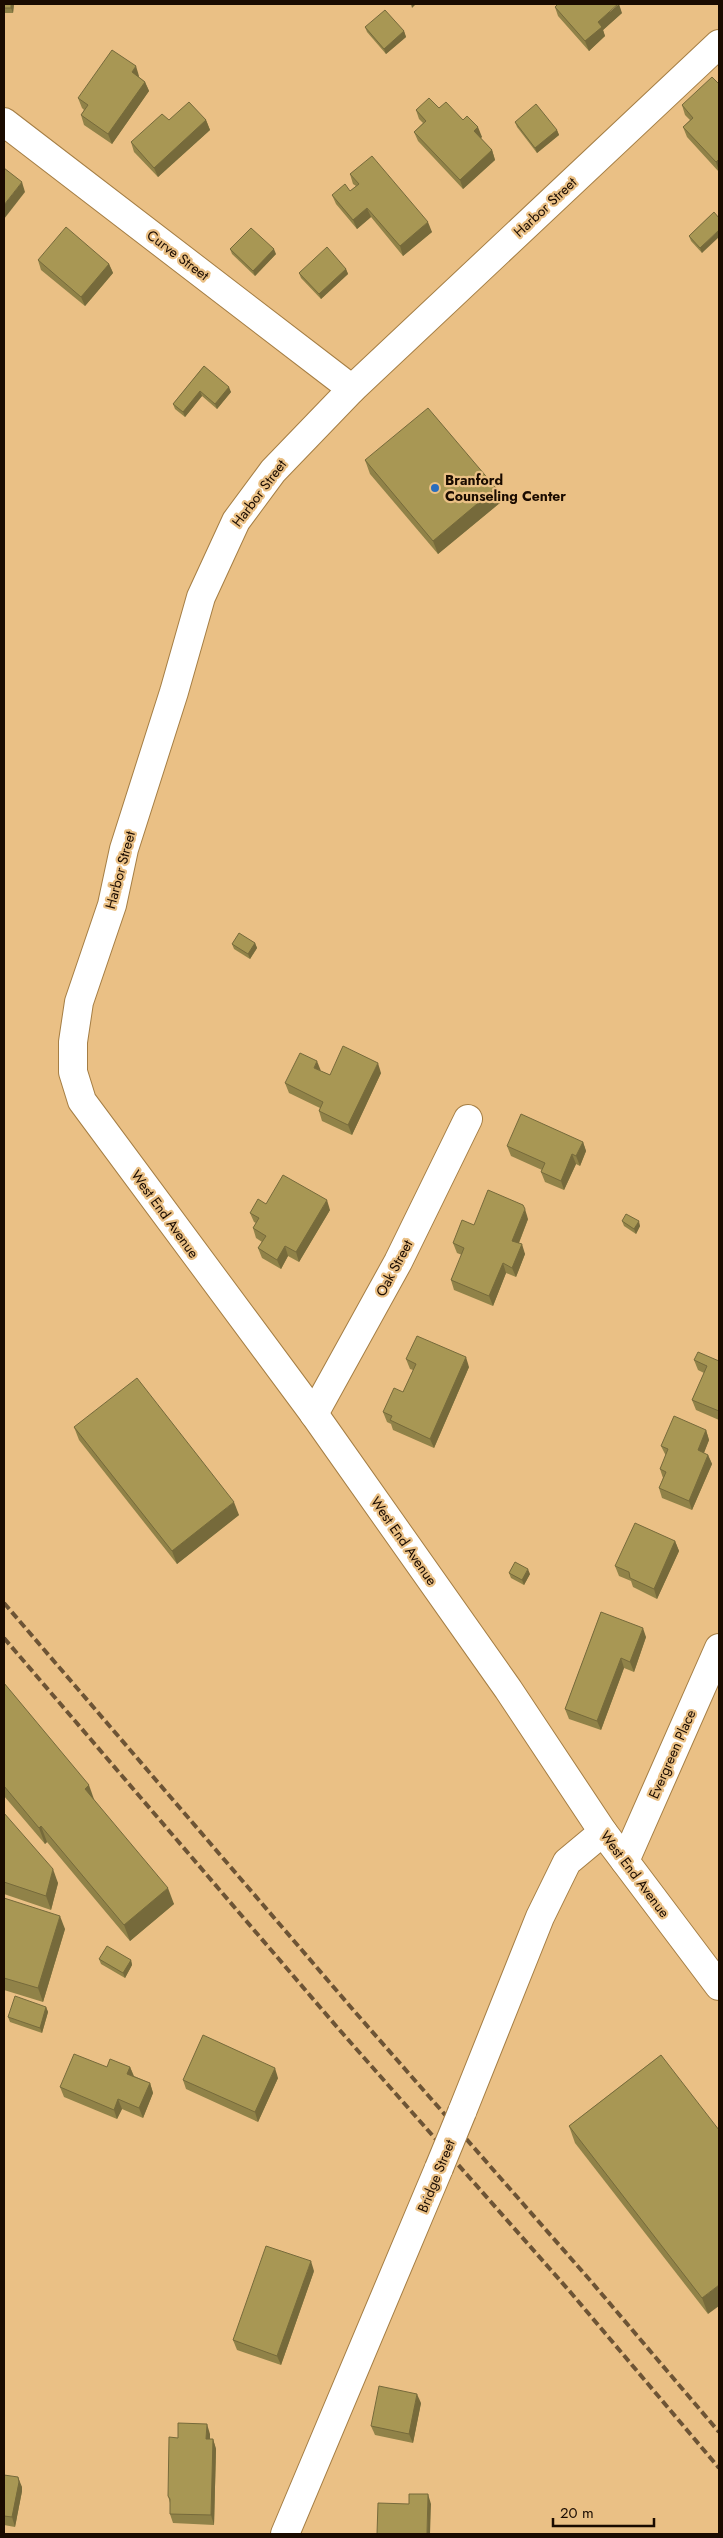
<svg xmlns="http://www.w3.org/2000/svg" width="723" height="2538" font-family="Jost,sans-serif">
<rect width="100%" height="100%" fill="#eac085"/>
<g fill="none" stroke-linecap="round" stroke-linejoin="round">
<!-- street casing -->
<g stroke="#a57e44" stroke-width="30">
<g id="street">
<polyline points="719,44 352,389 273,471 236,521 201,597 174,692 124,849 112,905 79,1002 73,1042 73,1072 82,1101 314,1414 508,1689 603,1832 719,1986"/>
<polyline points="4,122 352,389"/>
<polyline points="314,1414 398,1262 468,1119"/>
<polyline points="625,1861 719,1648"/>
<polyline points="462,2112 540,1917 567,1862 603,1832"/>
<polyline points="285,2534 439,2168"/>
</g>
</g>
<!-- street -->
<use href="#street" stroke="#fff" stroke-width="28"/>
<!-- rail -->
<g stroke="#6d5435" stroke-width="4" stroke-dasharray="8 4" stroke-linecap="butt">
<polyline points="4,1603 355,2012 589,2279 719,2432"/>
<polyline points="4,1638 337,2027 572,2294 719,2468"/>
</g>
<!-- street-bridge casing -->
<g stroke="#a57e44" stroke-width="30" stroke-linecap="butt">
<polyline id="street-bridge" points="439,2168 462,2112"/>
</g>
<!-- street-bridge -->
<use href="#street-bridge" stroke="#fff" stroke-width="28"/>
</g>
<!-- wall -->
<g fill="#908248">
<polygon points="4,4 14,4 13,13 4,13"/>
<polygon points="555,7 622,13 603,30 605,36 589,51 558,16"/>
<polygon points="365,27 404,31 406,37 386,54 367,32"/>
<polygon points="139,76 139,77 145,82 149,91 112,144 84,125 81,115 84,110 82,108 78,98"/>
<polygon points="719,84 719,172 687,137 683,127 690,120 685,115 682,105"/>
<polygon points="439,108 463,120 482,137 480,138 492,150 495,160 463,189 418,141 414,132 423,123 419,119 416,110"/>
<polygon points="169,120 206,120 210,130 158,177 134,152 131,142"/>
<polygon points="515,122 557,130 559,135 537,153 517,127"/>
<polygon points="350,174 432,232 403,256 371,217 357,229 336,204 332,195 350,191 356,186 353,184"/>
<polygon points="714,212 702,253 691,241 689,236"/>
<polygon points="230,249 276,254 255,276 232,254"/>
<polygon points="38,260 109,264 113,273 85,306 41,270"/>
<polygon points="346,269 348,274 321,299 301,278 299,273"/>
<polygon points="204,366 231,392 217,409 202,396 185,417 175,409 173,404"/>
<polygon points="365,460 501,502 438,554 370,474"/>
<polygon points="255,943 257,948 250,959 234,949 232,944"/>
<polygon points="321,1071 330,1075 381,1073 352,1135 322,1121 319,1111 320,1108 289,1093 285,1083"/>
<polygon points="583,1142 586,1151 580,1166 576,1164 564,1190 545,1182 541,1172 542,1170 511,1156 507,1146"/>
<polygon points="266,1204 330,1210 299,1262 288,1256 281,1269 262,1258 258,1248 262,1242 256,1238 253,1228 256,1223 254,1222 250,1213"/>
<polygon points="528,1219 519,1243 525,1254 516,1277 506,1273 493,1306 454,1290 451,1280 462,1255 457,1253 453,1243 474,1225"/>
<polygon points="622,1221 640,1226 636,1234 624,1226"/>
<polygon points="406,1359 469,1367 434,1448 393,1430 391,1424 387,1422 383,1412 403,1392 413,1370 410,1369"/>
<polygon points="694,1360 719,1361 719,1420 696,1410 692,1400 704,1373 698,1370"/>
<polygon points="74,1427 239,1515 177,1564 79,1440"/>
<polygon points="706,1430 709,1440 704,1453 708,1455 712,1464 692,1510 662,1498 659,1488 663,1478 660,1469 666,1456 661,1446"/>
<polygon points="675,1541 679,1551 657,1599 633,1587 631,1581 619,1576 615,1566"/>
<polygon points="509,1573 530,1574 524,1585 511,1578"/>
<polygon points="601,1612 646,1637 634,1672 624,1668 601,1730 569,1719 565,1709"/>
<polygon points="4,1683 174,1904 130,1941 47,1842 45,1844 4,1796"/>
<polygon points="4,1813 58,1883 51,1910 4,1894"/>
<polygon points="4,1898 65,1929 43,2002 4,1990"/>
<polygon points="99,1959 131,1960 132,1965 125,1978 101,1964"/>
<polygon points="46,2007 48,2012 42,2033 10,2022 8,2017"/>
<polygon points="661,2055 708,2314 575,2143 569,2126"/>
<polygon points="107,2067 130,2067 134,2076 150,2083 153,2093 143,2118 122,2109 117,2119 64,2097 60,2087"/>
<polygon points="278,2078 258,2122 186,2089 183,2080"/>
<polygon points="314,2271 281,2365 237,2350 233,2340"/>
<polygon points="421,2403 413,2443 375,2435 371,2426"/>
<polygon points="210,2434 210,2439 213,2439 216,2449 214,2525 173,2523 170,2514 170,2503 168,2496 178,2438"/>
<polygon points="4,2475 22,2487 22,2491 15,2527 4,2525"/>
</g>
<!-- shaded-wall -->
<g fill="#766a3b">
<polygon points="11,4 14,4 13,13 11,8"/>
<polygon points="411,4 416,4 412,8"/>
<polygon points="619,4 622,13 603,30 605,36 589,51 585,41 598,22"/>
<polygon points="404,31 406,37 386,54 384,49"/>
<polygon points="136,66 139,76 136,82 132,72"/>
<polygon points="145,82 149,91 112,144 108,134"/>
<polygon points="206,120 210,130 158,177 154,168"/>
<polygon points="478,127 482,137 478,141 474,131"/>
<polygon points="557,130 559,135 537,153 535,148"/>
<polygon points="492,150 495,160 463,189 460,180"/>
<polygon points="719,159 719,172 716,162"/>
<polygon points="22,182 25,192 4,219 4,205"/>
<polygon points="367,208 371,217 357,229 353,220"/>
<polygon points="428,222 432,232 403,256 400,246"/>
<polygon points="719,230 719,237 702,253 700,248"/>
<polygon points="274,249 276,254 255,276 253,271"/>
<polygon points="109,264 113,273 85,306 81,297"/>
<polygon points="346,269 348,274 321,299 319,294"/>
<polygon points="229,387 231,392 217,409 215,404"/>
<polygon points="200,391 202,396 185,417 183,412"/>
<polygon points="496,488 501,502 438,554 433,541"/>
<polygon points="255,943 257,948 250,959 248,954"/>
<polygon points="317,1061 321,1071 314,1068"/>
<polygon points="378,1063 381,1073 352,1135 348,1125"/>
<polygon points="583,1142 586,1151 580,1166 576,1156"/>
<polygon points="572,1154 576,1164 564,1190 561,1181"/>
<polygon points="327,1200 330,1210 299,1262 296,1252"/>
<polygon points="525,1209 528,1219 516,1250 512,1241"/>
<polygon points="639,1221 640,1226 636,1234 634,1229"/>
<polygon points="522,1244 525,1254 516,1277 512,1268"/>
<polygon points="285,1246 288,1256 281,1269 277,1260"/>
<polygon points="503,1263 506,1273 493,1306 489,1296"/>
<polygon points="466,1357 469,1367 434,1448 430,1439"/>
<polygon points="706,1430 709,1440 701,1460 698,1450"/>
<polygon points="708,1455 712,1464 692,1510 689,1501"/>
<polygon points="234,1502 239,1515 177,1564 172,1551"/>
<polygon points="675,1541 679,1551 657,1599 654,1589"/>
<polygon points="528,1569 530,1574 524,1585 522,1580"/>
<polygon points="643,1628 646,1637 634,1672 630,1662"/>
<polygon points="621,1658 624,1668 601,1730 597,1721"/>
<polygon points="89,1785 95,1802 85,1789"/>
<polygon points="41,1826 47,1842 45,1844 39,1828"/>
<polygon points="53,1869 58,1883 51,1910 46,1896"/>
<polygon points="168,1888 174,1904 130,1941 124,1925"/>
<polygon points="60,1916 65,1929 43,2002 38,1988"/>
<polygon points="131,1960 132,1965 125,1978 123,1973"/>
<polygon points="46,2007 48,2012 42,2033 40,2028"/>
<polygon points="130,2067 134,2077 127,2074"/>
<polygon points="275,2068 278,2078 258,2122 255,2112"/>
<polygon points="150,2083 153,2093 143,2118 139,2108"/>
<polygon points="118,2099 122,2109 117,2119 114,2110"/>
<polygon points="311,2261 314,2271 281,2365 277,2356"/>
<polygon points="719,2285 719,2306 708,2314 702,2298"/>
<polygon points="417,2394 421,2403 413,2443 409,2434"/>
<polygon points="207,2424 210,2434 210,2448 206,2439"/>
<polygon points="213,2439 216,2449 214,2525 211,2515"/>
<polygon points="18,2477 22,2487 22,2491 15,2527 12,2517"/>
<polygon points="428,2494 431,2504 430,2534 427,2534"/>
</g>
<!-- building -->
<g fill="#a89754" stroke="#766a3b">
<rect x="4" y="4" width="7" height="4"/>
<polygon points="558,4 618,4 598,22 602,27 585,41 555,7"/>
<polygon points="385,10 404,31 384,49 365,27"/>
<polygon points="112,50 136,66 132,72 145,82 108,134 81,115 88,105 78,98"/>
<polygon points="712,77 719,84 719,159 716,162 683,127 693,118 682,105"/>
<polygon points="429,98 439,108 446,102 463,120 467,116 478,127 474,131 492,150 460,180 414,132 426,121 416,110"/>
<polygon points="189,102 206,120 154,168 131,142 162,114 169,120"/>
<polygon points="536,104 557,130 535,148 515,122"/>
<polygon points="372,156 428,222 400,246 367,208 353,220 332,195 345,184 350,191 359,184 350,174"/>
<polygon points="4,168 22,182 4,205"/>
<polygon points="714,212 719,218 719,230 700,248 689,236"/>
<polygon points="66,227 109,264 81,297 38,260"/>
<polygon points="251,228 274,249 253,271 230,249"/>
<polygon points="327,247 346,269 319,294 299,273"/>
<polygon points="204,366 229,387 215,404 200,391 183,412 173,404"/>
<polygon points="428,408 496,488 433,541 365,460"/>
<polygon points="239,933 255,943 248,954 232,944"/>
<polygon points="343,1046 378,1063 348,1125 319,1111 323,1102 285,1083 300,1053 317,1061 314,1068 330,1075"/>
<polygon points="521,1114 583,1142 576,1156 572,1154 561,1181 541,1172 545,1163 507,1146"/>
<polygon points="283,1175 327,1200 296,1252 285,1246 277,1260 258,1248 266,1236 253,1228 259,1218 250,1213 258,1199 266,1204"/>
<polygon points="488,1190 523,1205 525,1209 512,1241 522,1244 512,1268 503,1263 489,1296 451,1280 464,1248 453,1243 462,1220 474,1225"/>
<polygon points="626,1214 639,1221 634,1229 622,1221"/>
<polygon points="417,1336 466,1357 430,1439 390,1420 392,1416 383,1412 394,1388 403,1392 416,1364 406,1359"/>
<polygon points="698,1352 719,1361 719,1411 692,1400 707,1366 694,1360"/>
<polygon points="137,1378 234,1502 172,1551 74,1427"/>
<polygon points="674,1416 706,1430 698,1450 708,1455 689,1501 659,1488 666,1472 660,1469 668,1449 661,1446"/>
<polygon points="635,1523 675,1541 654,1589 630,1578 629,1572 615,1566"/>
<polygon points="515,1562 528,1569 522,1580 509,1573"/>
<polygon points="601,1612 643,1628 630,1662 621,1658 597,1721 565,1709"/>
<polygon points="4,1683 89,1785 85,1789 168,1888 124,1925 41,1826 39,1828 4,1786"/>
<polygon points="4,1813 53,1869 46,1896 4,1882"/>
<polygon points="4,1898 60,1916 38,1988 4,1978"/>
<polygon points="107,1946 131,1960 123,1973 99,1959"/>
<polygon points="15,1996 46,2007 40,2028 8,2017"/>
<polygon points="203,2035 275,2068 255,2112 183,2080"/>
<polygon points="74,2054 107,2067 110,2059 130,2067 127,2074 150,2083 139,2108 118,2099 114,2110 60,2087"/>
<polygon points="661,2055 719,2130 719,2285 702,2298 569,2126"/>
<polygon points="266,2246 311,2261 277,2356 233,2340"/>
<polygon points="379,2386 417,2394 409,2434 371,2426"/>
<polygon points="178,2423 207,2424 206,2439 213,2439 211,2515 170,2514 170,2499 168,2496 169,2437 178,2438"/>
<polygon points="4,2475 18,2477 19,2482 12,2517 4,2516"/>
<polygon points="409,2494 428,2494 427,2534 377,2534 378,2503 409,2504"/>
</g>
<!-- markers -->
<circle fill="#296dbe" stroke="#eac085" stroke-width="2" cx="435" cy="488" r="5"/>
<g text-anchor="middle" stroke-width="4.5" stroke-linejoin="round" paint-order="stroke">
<!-- street labels -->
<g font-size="14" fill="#1a0b00" stroke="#eac085">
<text transform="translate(545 207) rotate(-43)" y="5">Harbor Street</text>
<text transform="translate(178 255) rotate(37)" y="5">Curve Street</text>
<text transform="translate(259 493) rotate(-53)" y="5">Harbor Street</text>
<text transform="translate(120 870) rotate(-75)" y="5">Harbor Street</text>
<text transform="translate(165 1214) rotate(54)" y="5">West End Avenue</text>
<text transform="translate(394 1268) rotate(-62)" y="5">Oak Street</text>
<text transform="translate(404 1541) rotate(55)" y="5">West End Avenue</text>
<text transform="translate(672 1754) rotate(-66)" y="5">Evergreen Place</text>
<text transform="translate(635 1874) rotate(53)" y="5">West End Avenue</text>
<text transform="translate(436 2176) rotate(-68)" y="5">Bridge Street</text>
</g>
<!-- poi labels -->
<g font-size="14" font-weight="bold" fill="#1a0b00" stroke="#eac085" text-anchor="start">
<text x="445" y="485">Branford<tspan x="445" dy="16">Counseling Center</tspan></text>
</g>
</g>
<!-- border -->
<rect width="723" height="2538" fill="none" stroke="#1a0b00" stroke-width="10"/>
<!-- scale -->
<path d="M553 2518v8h101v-8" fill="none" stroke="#1a0b00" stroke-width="2.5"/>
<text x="560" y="2518" font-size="15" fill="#1a0b00" stroke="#eac085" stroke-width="4" paint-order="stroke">20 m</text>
</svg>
